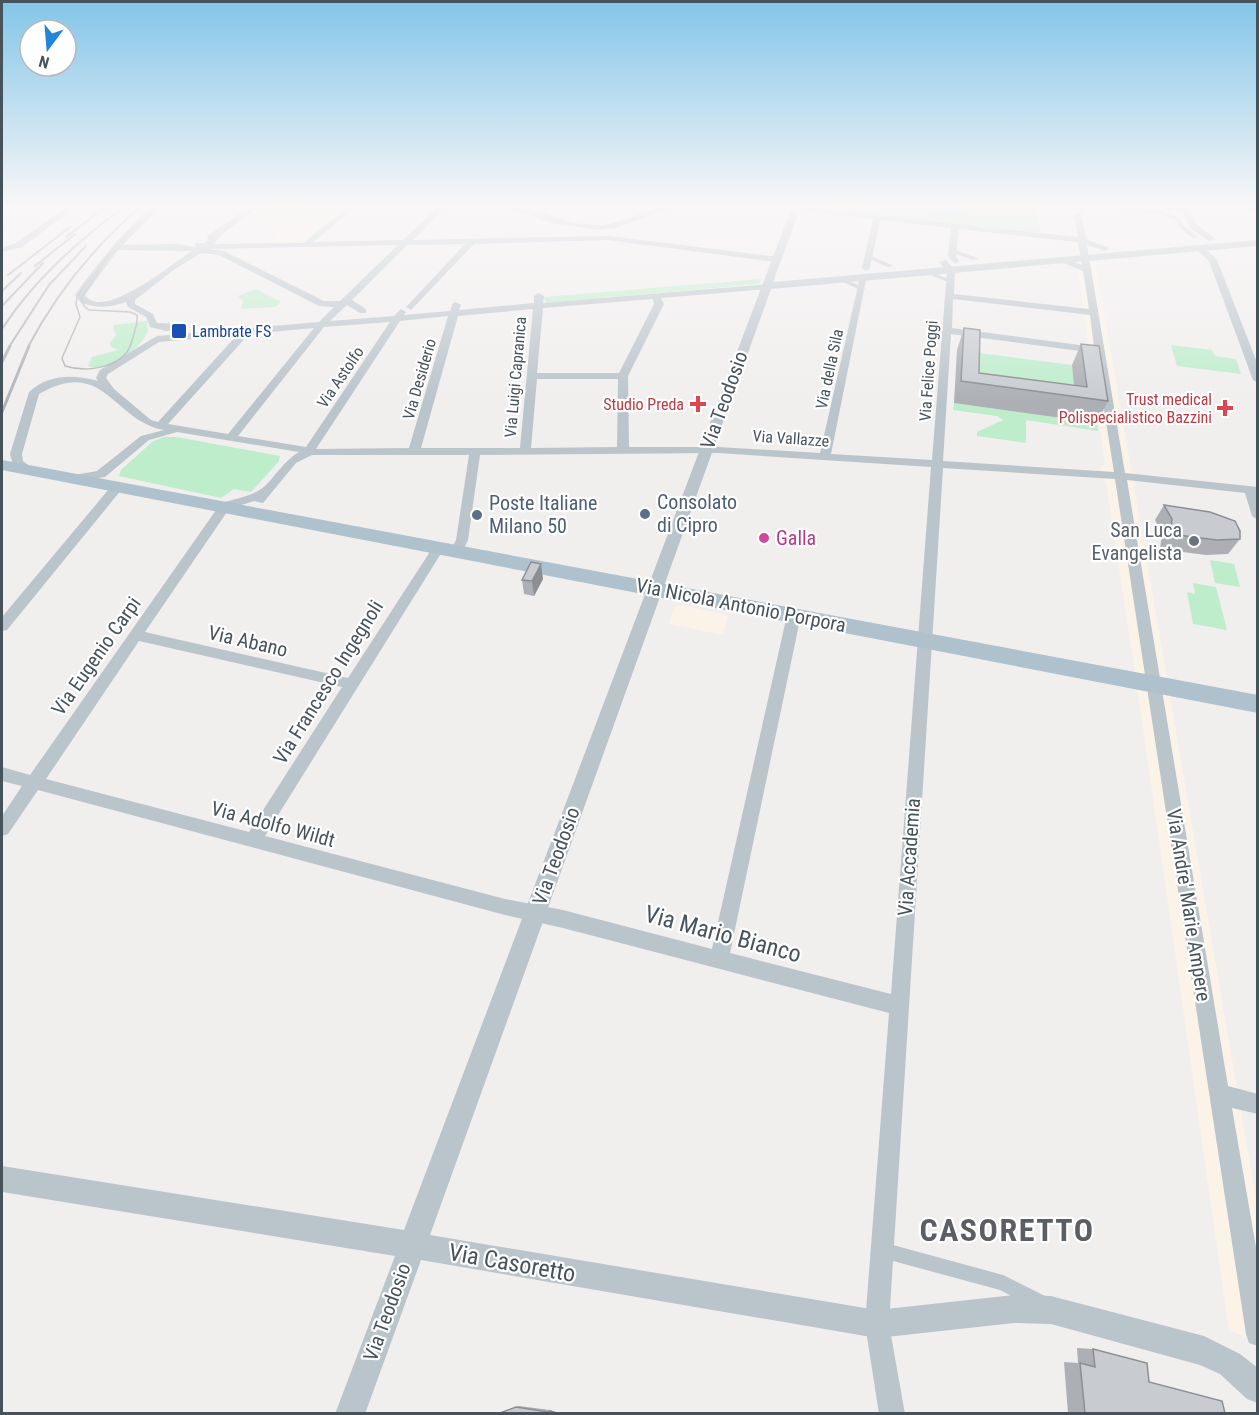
<svg xmlns="http://www.w3.org/2000/svg" width="1259" height="1415" font-family="'Roboto Condensed',sans-serif">
<rect width="100%" height="100%" fill="#f1eeee"/>
<!-- commercial -->
<g fill="#fbf3e8">
<polygon points="269,204 285,204 340,210 302,241 273,242 281,225 247,221"/>
<polygon points="1095,260 1131,468 1136,485 1134,486 1257,1205 1257,1340 1229,1331 1135,672 1106,483 1100,467 1105,465 1077,262"/>
<polygon points="680,605 728,615 723,635 669,624 674,607"/>
</g>
<!-- green -->
<g fill="#beedcb">
<polygon points="841,204 1038,204 1040,233 840,211"/>
<polygon points="761,279 759,284 546,303 544,297"/>
<polygon points="256,289 281,302 275,307 241,309 243,301 238,296"/>
<path d="M147 321 148 331C140 350 109 373 88 366L92 357 118 350 111 347 110 343 116 335 113 328 114 325Z"/>
<polygon points="1171,345 1212,350 1215,356 1236,359 1241,374 1177,366"/>
<polygon points="972,352 1072,365 1077,409 971,395"/>
<polygon points="954,403 1097,423 1098,431 1026,420 1026,443 977,436 977,432 1003,420 997,416 953,410"/>
<polygon points="163,437 176,437 280,456 279,461 251,492 234,489 221,498 119,476 121,470 152,442"/>
<polygon points="1210,560 1234,564 1240,587 1215,583"/>
<polygon points="1193,583 1216,587 1227,630 1193,624 1187,592 1195,594"/>
</g>
<!-- water -->
<polygon fill="#8ddfe8" points="864,204 966,204 967,205 966,216 960,218 868,208"/>
<g fill="none" stroke-linecap="round" stroke-linejoin="round">
<!-- pedestrian -->
<g fill="#bac4cb" fill-rule="evenodd">
<polygon points="1067,204 1075,204 1084,207 1081,209"/>
<polygon points="1091,204 1105,204 1161,211 1178,217 1184,226 1198,237 1193,238 1180,228 1175,219 1158,214"/>
<polygon points="953,249 977,258 978,259 973,260 951,252 950,251"/>
<polygon points="869,255 892,265 893,266 888,267 867,258 867,256"/>
<polygon points="925,271 929,271 953,281 948,282 925,273"/>
<polygon points="841,277 864,288 865,289 860,290 839,280 838,279"/>
<polygon points="882,1242 1003,1275 1047,1297 1049,1303 1047,1309 1041,1311 1000,1290 882,1258 876,1256 874,1250 876,1244"/>
</g>
<!-- minor -->
<g fill="#bac4cb" fill-rule="evenodd">
<polygon points="71,204 80,204 22,247 2,252 2,248 16,243"/>
<path d="M155 204H163L123 245 178 244 196 247 195 243H204L208 240 207 236 254 204H263L222 234 214 244 303 243 352 204H360L313 242 403 240 441 204H449L413 240 608 236 779 257 780 259 776 262 608 240 474 244 411 310 406 307 408 305 465 244 407 245 352 300 366 309V313H360L347 305 330 321 394 316 401 309 406 312 404 315 450 311 453 303 456 302 461 305 459 310 534 303V296L539 293 544 296 543 303 769 284 770 286 766 289 661 298 664 304 628 376 629 447H718L820 453 860 277 867 275 831 454 932 460 947 271 939 262 946 260 955 270 954 294 1089 309 1083 271 1056 260 1060 257 1082 265 1078 242 959 229 956 256 959 261 955 264 948 256 951 228 880 220 870 268 866 271 862 268 873 219 791 208 795 206 1078 237 1074 214 1081 212 1086 239 1109 248 1105 251 1087 245 1125 473 1258 487V520L1252 516 1245 493 1127 480 1228 1086 1258 1094V1114L1232 1108 1258 1259V1346L1249 1343 1246 1334 1115 479 943 468 889 1324 905 1414H879L865 1324 889 1013 563 928 505 915 38 790 8 834 2 836V816L22 786 2 781V767L30 775 221 503C235 499 254 496 265 486 277 474 284 461 299 452L177 432 149 440 105 477 74 481V475L97 471 141 436 164 430C113 421 104 356 39 394L22 454 23 461 33 469 27 473 13 465 10 454 29 392C48 374 74 374 98 381L96 378 100 370 157 336 319 322 334 307 319 306 219 255 201 253 175 269 135 300V304L153 314 157 323 183 324 188 327 186 329 166 331 150 327 146 317 128 307 126 302C110 308 97 308 81 303L75 295C99 261 124 231 155 204ZM398 245 340 301H324L224 251 208 249ZM118 250 192 251C173 263 103 322 85 295ZM653 299 654 304 619 373H537L543 308ZM953 299 1090 315 1094 347 952 328ZM533 309 520 448H421L458 316ZM448 316 409 448 316 449 400 321ZM390 322 306 447 238 436 324 327ZM314 328 228 434 168 424 249 334ZM951 334 1095 353 1114 472 943 461ZM237 335 158 422 151 420 114 389 106 378 108 374 159 342ZM537 379H618L617 447 531 448ZM718 453 931 467 891 994 730 953 801 615 799 612H789L787 615 712 949 563 910 505 899 265 836 445 547 443 544H435L348 678 145 632 229 509 254 501 263 503 296 463 312 455H469L456 540 450 551 456 555 461 554 468 540 480 455ZM139 641 342 687 249 832 46 779Z"/>
<path d="M496 204C528 202 561 226 597 225 626 225 653 202 683 204L615 228 598 230 552 223Z"/>
<polygon points="1137,204 1180,207 1179,204 1187,204 1197,225 1216,239 1209,241 1190,228 1183,212"/>
<polygon points="1197,246 1203,246 1217,260 1258,365 1258,383 1253,380 1209,261 1197,250"/>
<polygon points="118,482 122,483 122,489 7,630 2,631 2,617 114,483"/>
</g>
<!-- tertiary -->
<g fill="#bac4cb" fill-rule="evenodd">
<polygon points="793,204 802,204 773,282 1258,240 1258,246 771,289 430,1235 877,1310 1014,1295 1051,1296 1204,1336 1240,1354 1258,1368 1258,1403 1247,1399 1220,1374 1200,1365 1051,1324 1014,1323 877,1338 421,1260 365,1414 335,1414 395,1256 2,1192 2,1166 404,1230"/>
<polygon points="1235,204 1258,207 1258,213 1236,206"/>
</g>
<!-- primary -->
<polygon fill="#afc1cc" fill-rule="evenodd" points="2,460 1258,695 1258,713 2,470"/>
<!-- tram -->
<path stroke="#b0b4b8" stroke-width="1.5" d="M157 204 114 248 77 297 76 304 80 317 62 358 65 366C84 372 114 369 127 352 131 346 132 340 134 334 136 327 138 322 137 315L130 312 89 310 84 306 81 298 106 260 160 204"/>
<!-- rail-far1 -->
<g stroke="#b0b4b8" stroke-width="2">
<polyline points="66,237 110,204"/>
<polyline points="35,266 75,234"/>
<polyline points="8,275 70,227"/>
<polyline points="2,291 21,273"/>
<polyline points="2,306 43,263"/>
<path d="M2 329C35 278 79 241 127 204"/>
<polyline points="9,347 49,285 86,246"/>
<path d="M28 347C58 290 95 245 144 204"/>
</g>
<!-- rail -->
<g stroke="#b0b4b8" stroke-width="3">
<polyline points="2,362 10,346"/>
<polyline points="2,412 29,346"/>
</g>
</g>
<!-- wall -->
<g fill="#acafb4">
<polygon points="964,328 979,373 1074,386 1072,365 1081,344 1108,401 1097,423 954,403 957,350"/>
<polygon points="1164,505 1240,539 1228,554 1206,555 1160,549 1162,534 1155,520"/>
<polygon points="543,579 534,596 524,594 522,580"/>
<polygon points="1077,1348 1093,1349 1149,1382 1225,1413 1068,1413 1064,1362 1078,1363"/>
<polygon points="519,1406 550,1410 559,1413 499,1413"/>
</g>
<!-- shaded-wall -->
<g fill="#8c8f92">
<polygon points="541,564 543,579 534,596 532,581"/>
<polygon points="550,1410 559,1413 552,1413 548,1412"/>
</g>
<!-- building -->
<g fill="#c8ccd1" stroke="#8c8f92" stroke-width="1.5">
<polygon points="964,328 980,330 979,373 1087,387 1081,344 1099,346 1108,401 961,381"/>
<polygon points="1164,505 1210,512 1235,521 1240,531 1240,539 1217,540 1170,534 1172,519"/>
<polygon points="531,562 541,564 532,581 522,580"/>
<polygon points="1093,1349 1147,1363 1149,1382 1222,1401 1225,1413 1085,1413 1080,1363 1095,1367"/>
<polygon points="516,1407 548,1412 552,1413 500,1413"/>
</g>
<!-- sky -->
<linearGradient id="sky" x2="0" y2="1"><stop stop-color="#83c5e8"/><stop offset="0.51" stop-color="#f9f7f7"/><stop offset="1" stop-color="#f9f7f7" stop-opacity="0"/></linearGradient>
<rect width="1259" height="402" fill="url(#sky)"/>
<!-- markers -->
<rect fill="#1a4fb4" stroke="#fff" stroke-width="2" x="171" y="323" width="16" height="16" rx="3"/>
<g fill="#e0444e" stroke="#fff" stroke-width="2">
<path d="M695 395h6v6h6v6h-6v6h-6v-6h-6v-6h6z"/>
<path d="M1222 399h6v6h6v6h-6v6h-6v-6h-6v-6h6z"/>
</g>
<g fill="#5c6f8a" stroke="#fff" stroke-width="2">
<circle cx="645" cy="514" r="6"/>
<circle cx="477" cy="515" r="6"/>
</g>
<circle fill="#d1479c" stroke="#fff" stroke-width="2" cx="764" cy="538" r="6"/>
<circle fill="#6b7280" stroke="#fff" stroke-width="2" cx="1194" cy="541" r="6"/>
<g text-anchor="middle" stroke-width="4.5" stroke-linejoin="round" paint-order="stroke">
<!-- far-transit labels -->
<g font-size="16" fill="#164399" stroke="#fff" text-anchor="start">
<text x="192" y="337">Lambrate FS</text>
</g>
<!-- far-street labels -->
<g font-size="16" fill="#47535b" stroke="#fff">
<text transform="translate(829 369) rotate(-78)" y="6">Via della Sila</text>
<text transform="translate(928 371) rotate(-86)" y="6">Via Felice Poggi</text>
<text transform="translate(340 377) rotate(-56)" y="6">Via Astolfo</text>
<text transform="translate(515 377) rotate(-85)" y="6">Via Luigi Capranica</text>
<text transform="translate(419 379) rotate(-74)" y="6">Via Desiderio</text>
<text transform="translate(791 438) rotate(4)" y="6">Via Vallazze</text>
</g>
<!-- far-health labels -->
<g font-size="16" fill="#be3a42" stroke="#fff" text-anchor="end">
<text x="1212" y="405">Trust medical<tspan x="1212" dy="18">Polispecialistico Bazzini</tspan></text>
<text x="684" y="410">Studio Preda</text>
</g>
<!-- street labels -->
<g font-size="20" fill="#47535b" stroke="#fff">
<text transform="translate(724 400) rotate(-70)" y="7">Via Teodosio</text>
<text transform="translate(741 605) rotate(11)" y="7">Via Nicola Antonio Porpora</text>
<text transform="translate(248 641) rotate(13)" y="7">Via Abano</text>
<text transform="translate(96 656) rotate(-55)" y="7">Via Eugenio Carpi</text>
<text transform="translate(328 682) rotate(-58)" y="7">Via Francesco Ingegnoli</text>
<text transform="translate(273 824) rotate(15)" y="7">Via Adolfo Wildt</text>
<text transform="translate(556 856) rotate(-70)" y="7">Via Teodosio</text>
<text transform="translate(909 857) rotate(-86)" y="7">Via Accademia</text>
<text transform="translate(1189 905) rotate(81)" y="7">Via Andre' Marie Ampere</text>
<text transform="translate(387 1312) rotate(-70)" y="7">Via Teodosio</text>
</g>
<!-- service labels -->
<g font-size="20" fill="#4e5e75" stroke="#fff" text-anchor="start">
<text x="657" y="509">Consolato<tspan x="657" dy="23">di Cipro</tspan></text>
<text x="489" y="510">Poste Italiane<tspan x="489" dy="23">Milano 50</tspan></text>
</g>
<!-- worship labels -->
<g font-size="20" fill="#5b616d" stroke="#fff" text-anchor="end">
<text x="1182" y="537">San Luca<tspan x="1182" dy="23">Evangelista</tspan></text>
</g>
<!-- hotel labels -->
<g font-size="20" fill="#b23c85" stroke="#fff" text-anchor="start">
<text x="776" y="545">Galla</text>
</g>
<!-- near-street labels -->
<g font-size="24" fill="#47535b" stroke="#fff">
<text transform="translate(723 934) rotate(15)" y="8">Via Mario Bianco</text>
<text transform="translate(512 1263) rotate(10)" y="8">Via Casoretto</text>
</g>
<!-- near-district labels -->
<g font-size="32" font-weight="bold" letter-spacing="1.5" fill="#5b5f63" stroke="#fff">
<text x="1007" y="1241">CASORETTO</text>
</g>
</g>
<!-- border -->
<rect width="1259" height="1415" fill="none" stroke="#47535b" stroke-width="6"/>
<!-- north arrow -->
<g transform="translate(48 48) rotate(196)"><circle r="28" fill="#ffffff" stroke="#b5babd" stroke-width="1.5"/>
<path d="M0-4.5L10 22L0 15L-10 22Z" fill="#2185d8"/>
<text y="-9" font-size="16" font-weight="bold" text-anchor="middle" fill="#47535b">N</text>
</g>
</svg>
